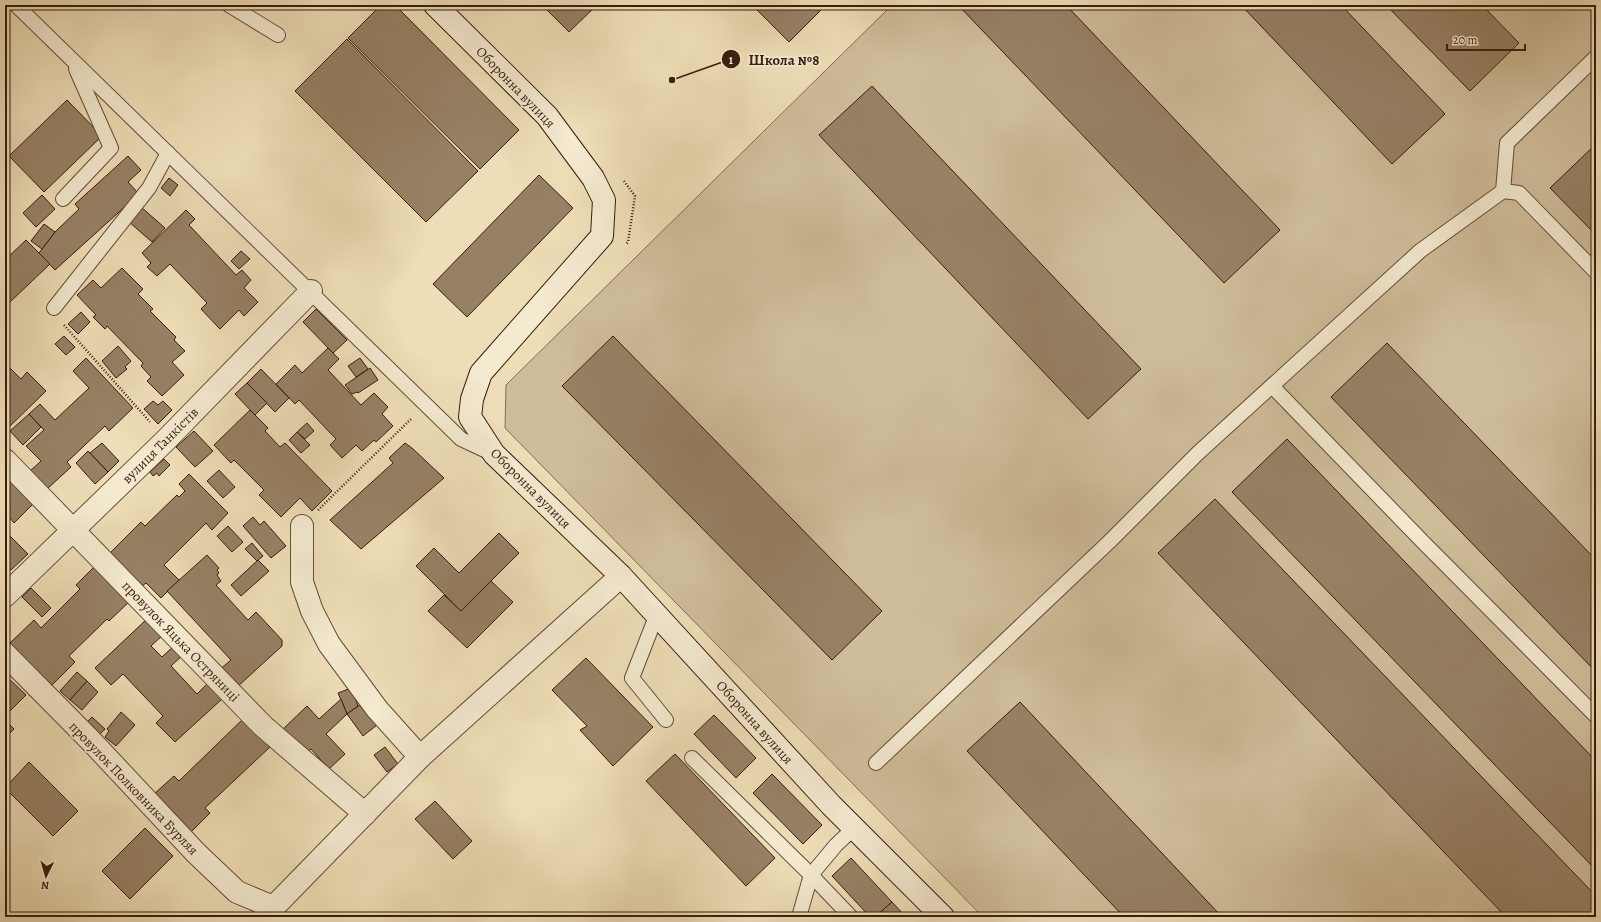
<svg xmlns="http://www.w3.org/2000/svg" width="1601" height="922" font-family="Alegreya,serif">
<rect width="100%" height="100%" fill="#eedeb7"/>
<filter id="stains"><feTurbulence type="fractalNoise" baseFrequency=".005" numOctaves="4"/><feColorMatrix values="0 0 0 0 .2 0 0 0 0 .09 0 0 0 0 .02 0 0 0 .5 -.17"/></filter>
<radialGradient id="worn" r=".72"><stop offset=".6" stop-color="#630" stop-opacity="0"/><stop offset="1" stop-color="#630" stop-opacity=".3"/></radialGradient>
<!-- green -->
<polygon fill="#cfbd9a" stroke="#846c53" points="892,5 1596,5 1596,917 983,917 505,428 506,385"/>
<!-- building -->
<g fill="#978165" stroke="#391c0c">
<polygon points="381,5 395,5 519,130 480,169 348,38"/>
<polygon points="542,5 597,5 569,32"/>
<polygon points="760,5 826,5 789,42 756,9"/>
<polygon points="958,5 1066,5 1280,230 1224,283"/>
<polygon points="1241,5 1341,5 1445,114 1392,164"/>
<polygon points="1386,5 1482,5 1519,43 1470,91"/>
<polygon points="347,39 478,171 426,222 295,91"/>
<polygon points="872,86 1141,369 1088,419 819,135"/>
<polygon points="67,100 102,136 44,192 9,156"/>
<polygon points="1596,144 1596,235 1550,188"/>
<polygon points="128,156 141,170 128,182 139,194 55,270 39,253 55,232 79,209 75,204"/>
<polygon points="539,175 573,208 467,317 433,284"/>
<polygon points="169,178 178,185 170,196 161,188"/>
<polygon points="42,195 55,209 36,227 23,213"/>
<polygon points="141,207 165,228 152,242 128,221"/>
<polygon points="186,210 195,219 189,225 236,275 242,270 251,280 244,288 258,302 244,316 239,310 220,329 201,309 207,303 170,264 157,276 147,267 151,263 142,253"/>
<polygon points="5,223 10,228 5,233"/>
<polygon points="44,224 55,232 42,249 31,241"/>
<polygon points="26,240 50,264 9,303 5,298 5,260"/>
<polygon points="241,251 250,259 239,269 231,261"/>
<polygon points="122,268 143,289 138,294 153,309 150,311 176,337 174,340 185,351 172,362 184,375 162,396 147,381 151,377 141,366 143,363 107,326 105,329 93,317 96,315 77,295 93,280 101,288"/>
<polygon points="316,309 347,340 333,353 303,322"/>
<polygon points="81,312 90,322 78,334 68,324"/>
<polygon points="64,336 75,347 66,355 55,344"/>
<polygon points="613,336 882,611 832,660 562,386"/>
<polygon points="1387,343 1596,560 1596,672 1331,397"/>
<polygon points="118,346 131,361 125,367 127,369 116,378 102,361"/>
<polygon points="328,348 339,359 328,370 361,405 374,393 388,407 382,414 393,426 376,442 374,440 362,451 356,445 342,458 330,445 336,439 299,400 295,404 276,384 295,365 302,373"/>
<polygon points="86,358 133,408 109,431 105,426 67,462 71,467 47,489 30,471 41,461 26,446 44,430 29,414 40,404 55,420 89,388 73,371"/>
<polygon points="360,358 368,369 356,377 348,366"/>
<polygon points="5,363 21,379 27,372 46,391 5,431"/>
<polygon points="370,368 378,380 358,393 357,392 352,394 345,385"/>
<polygon points="261,369 289,398 275,412 247,383"/>
<polygon points="247,383 267,403 255,415 235,394"/>
<polygon points="153,401 158,405 163,401 172,410 158,424 144,409"/>
<polygon points="250,410 268,428 265,431 280,447 285,443 332,491 312,511 300,498 281,517 259,495 264,490 234,460 231,463 214,445"/>
<polygon points="29,414 41,427 23,445 10,431"/>
<polygon points="307,423 314,431 305,439 297,432"/>
<polygon points="194,431 213,451 195,467 176,447"/>
<polygon points="297,432 310,445 301,453 289,440"/>
<polygon points="1287,439 1596,761 1596,870 1232,492"/>
<polygon points="102,443 119,461 108,472 90,453"/>
<polygon points="405,443 412,448 444,478 361,549 330,520 393,463 389,458"/>
<polygon points="88,451 108,472 95,484 76,463"/>
<polygon points="164,459 170,465 159,476 157,473 153,476 150,472"/>
<polygon points="5,469 37,500 14,523 10,518 5,523"/>
<polygon points="219,470 235,487 223,498 207,481"/>
<polygon points="189,474 228,513 212,530 206,523 164,565 179,580 161,598 146,583 142,586 109,554 141,522 145,526 177,495 179,497 185,491 179,484"/>
<polygon points="1215,499 1596,896 1596,917 1506,917 1158,553"/>
<polygon points="253,517 260,525 264,521 286,546 271,558 243,526"/>
<polygon points="228,526 243,542 232,552 217,536"/>
<polygon points="499,533 519,553 461,611 416,566 434,548 459,573"/>
<polygon points="10,536 28,554 11,570 5,563 5,541"/>
<polygon points="252,543 263,556 257,561 245,549"/>
<polygon points="207,555 219,568 217,570 219,573 217,575 221,581 216,585 248,620 256,612 282,640 282,646 235,689 218,671 231,660 167,591"/>
<polygon points="258,560 269,571 241,596 231,585"/>
<polygon points="97,564 132,599 109,621 107,619 69,656 75,662 52,685 10,643 34,620 41,628 80,589 76,585"/>
<polygon points="491,581 513,602 467,648 428,611 444,595 461,611"/>
<polygon points="31,588 51,608 42,617 22,597"/>
<polygon points="149,617 165,633 151,646 162,657 176,644 185,653 171,666 197,694 207,684 222,699 175,742 156,723 163,716 123,674 111,685 95,668"/>
<polygon points="586,658 653,727 613,766 580,730 587,726 552,690"/>
<polygon points="77,672 87,681 70,700 60,691"/>
<polygon points="6,676 26,695 5,716 5,677"/>
<polygon points="87,681 98,692 82,710 70,700"/>
<polygon points="351,688 358,706 347,714 338,693"/>
<polygon points="341,699 347,714 326,734 345,754 329,769 311,749 304,756 281,731 307,706 319,719"/>
<polygon points="1020,702 1222,917 1124,917 967,751"/>
<polygon points="361,704 377,725 363,736 347,714"/>
<polygon points="121,712 135,725 116,746 105,737 109,731 107,729"/>
<polygon points="714,715 756,758 736,778 694,734"/>
<polygon points="92,717 105,729 97,737 84,725"/>
<polygon points="243,719 270,747 205,808 210,813 190,833 153,795 174,776 179,781"/>
<polygon points="5,720 14,729 5,738"/>
<polygon points="385,747 398,764 387,772 374,755"/>
<polygon points="675,754 775,858 746,886 646,781"/>
<polygon points="29,762 78,811 53,836 5,788"/>
<polygon points="772,774 822,825 803,844 753,793"/>
<polygon points="435,801 472,841 453,859 415,819"/>
<polygon points="145,828 173,856 130,899 102,871"/>
<polygon points="851,858 892,902 875,917 870,917 832,876"/>
<polygon points="892,902 906,917 875,917"/>
</g>
<g fill="none" stroke-linecap="round" stroke-linejoin="round">
<!-- lane casing -->
<g stroke="#664c37" stroke-width="16">
<g id="lane">
<polyline points="16,5 461,439 493,454"/>
<polyline points="229,5 278,35"/>
<polyline points="1503,191 1519,193 1596,272"/>
<polyline points="63,199 111,148 76,69"/>
<polyline points="54,308 149,188 168,153"/>
<polyline points="1272,386 1422,541 1596,716"/>
<polyline points="657,614 632,678 666,720"/>
<polyline points="692,758 811,875 851,917"/>
<polyline points="876,763 1109,542 1198,453 1420,251 1503,191 1507,143 1596,57"/>
<polyline points="799,917 811,875 836,845 854,828"/>
</g>
</g>
<!-- street casing -->
<g stroke="#664c37" stroke-width="24">
<g id="street">
<polyline points="5,460 263,726 365,814"/>
<polyline points="302,526 302,582 312,611 329,644 377,709 420,757"/>
<polyline points="5,596 166,440 311,291"/>
<polyline points="5,654 93,743 196,853 237,892 273,907"/>
<polyline points="264,917 420,757 621,576"/>
</g>
</g>
<!-- secondary casing -->
<g stroke="#391c0c" stroke-width="24">
<polyline id="secondary" points="435,5 547,116 593,178 604,200 602,236 481,373 472,399 470,417 494,454 621,576 831,805 943,917"/>
</g>
<!-- path -->
<g stroke="#391c0c" stroke-width="2.5" stroke-dasharray="1 2" stroke-linecap="butt">
<polyline points="624,181 635,196 628,242 626,244"/>
<polyline points="64,325 150,422"/>
<polyline points="318,510 412,418"/>
</g>
<!-- lane -->
<use href="#lane" stroke="#f4ead0" stroke-width="14"/>
<!-- street -->
<use href="#street" stroke="#f4ead0" stroke-width="22"/>
<!-- secondary -->
<use href="#secondary" stroke="#f4ead0" stroke-width="22"/>
</g>
<g text-anchor="middle" stroke-width="3.5" stroke-linejoin="round" paint-order="stroke">
<!-- street labels -->
<g font-size="14" fill="#391c0c" stroke="#f4ead0">
<text transform="translate(516 87) rotate(46)" y="5">Оборонна вулиця</text>
<text transform="translate(160 445) rotate(-45)" y="5">вулиця Танкістів</text>
<text transform="translate(531 488) rotate(45)" y="5">Оборонна вулиця</text>
<text transform="translate(181 641) rotate(46)" y="5">провулок Яцька Остряниці</text>
<text transform="translate(755 722) rotate(48)" y="5">Оборонна вулиця</text>
<text transform="translate(134 788) rotate(46)" y="5">провулок Полковника Бурляя</text>
</g>
</g>
<!-- callouts -->
<path fill="none" stroke="#391c0c" stroke-width="1.5" d="M672 80L731 59"/>
<g fill="#391c0c" stroke="#f4ead0" stroke-width="1.5">
<circle cx="672" cy="80" r="4"/>
<circle cx="731" cy="59" r="10"/>
</g>
<g font-size="12" text-anchor="middle" font-weight="bold" fill="#fff">
<text x="731" y="64">1</text>
</g>
<g font-size="15" text-anchor="middle" font-weight="bold" fill="#391c0c" stroke="#f4ead0" stroke-width="3.5" stroke-linejoin="round" paint-order="stroke">
<text x="784" y="65">Школа №8</text>
</g>
<!-- margin -->
<rect width="1601" height="922" fill="none" stroke="#eedeb7" stroke-width="20"/>
<rect x="6" y="6" width="1589" height="910" fill="none" stroke="#391c0c" stroke-width="2"/>
<rect x="10" y="10" width="1581" height="902" fill="none" stroke="#391c0c"/>
<!-- north arrow -->
<g transform="translate(46 876) rotate(185)" stroke="#f4ead0" stroke-width="3" paint-order="stroke">
<path d="M0-3L7 15L0 10L-7 15Z" fill="#391c0c"/>
<text y="-6" font-size="11" font-weight="bold" text-anchor="middle" fill="#391c0c">N</text>
</g>
<!-- scale -->
<path d="M1447 44v6h78v-6" fill="none" stroke="#391c0c" stroke-width="2"/>
<text x="1453" y="44" font-size="12" fill="#391c0c" stroke="#f4ead0" stroke-width="3" paint-order="stroke">20 m</text>
<rect width="100%" height="100%" filter="url(#stains)"/>
<rect width="100%" height="100%" fill="url(#worn)"/>
</svg>
